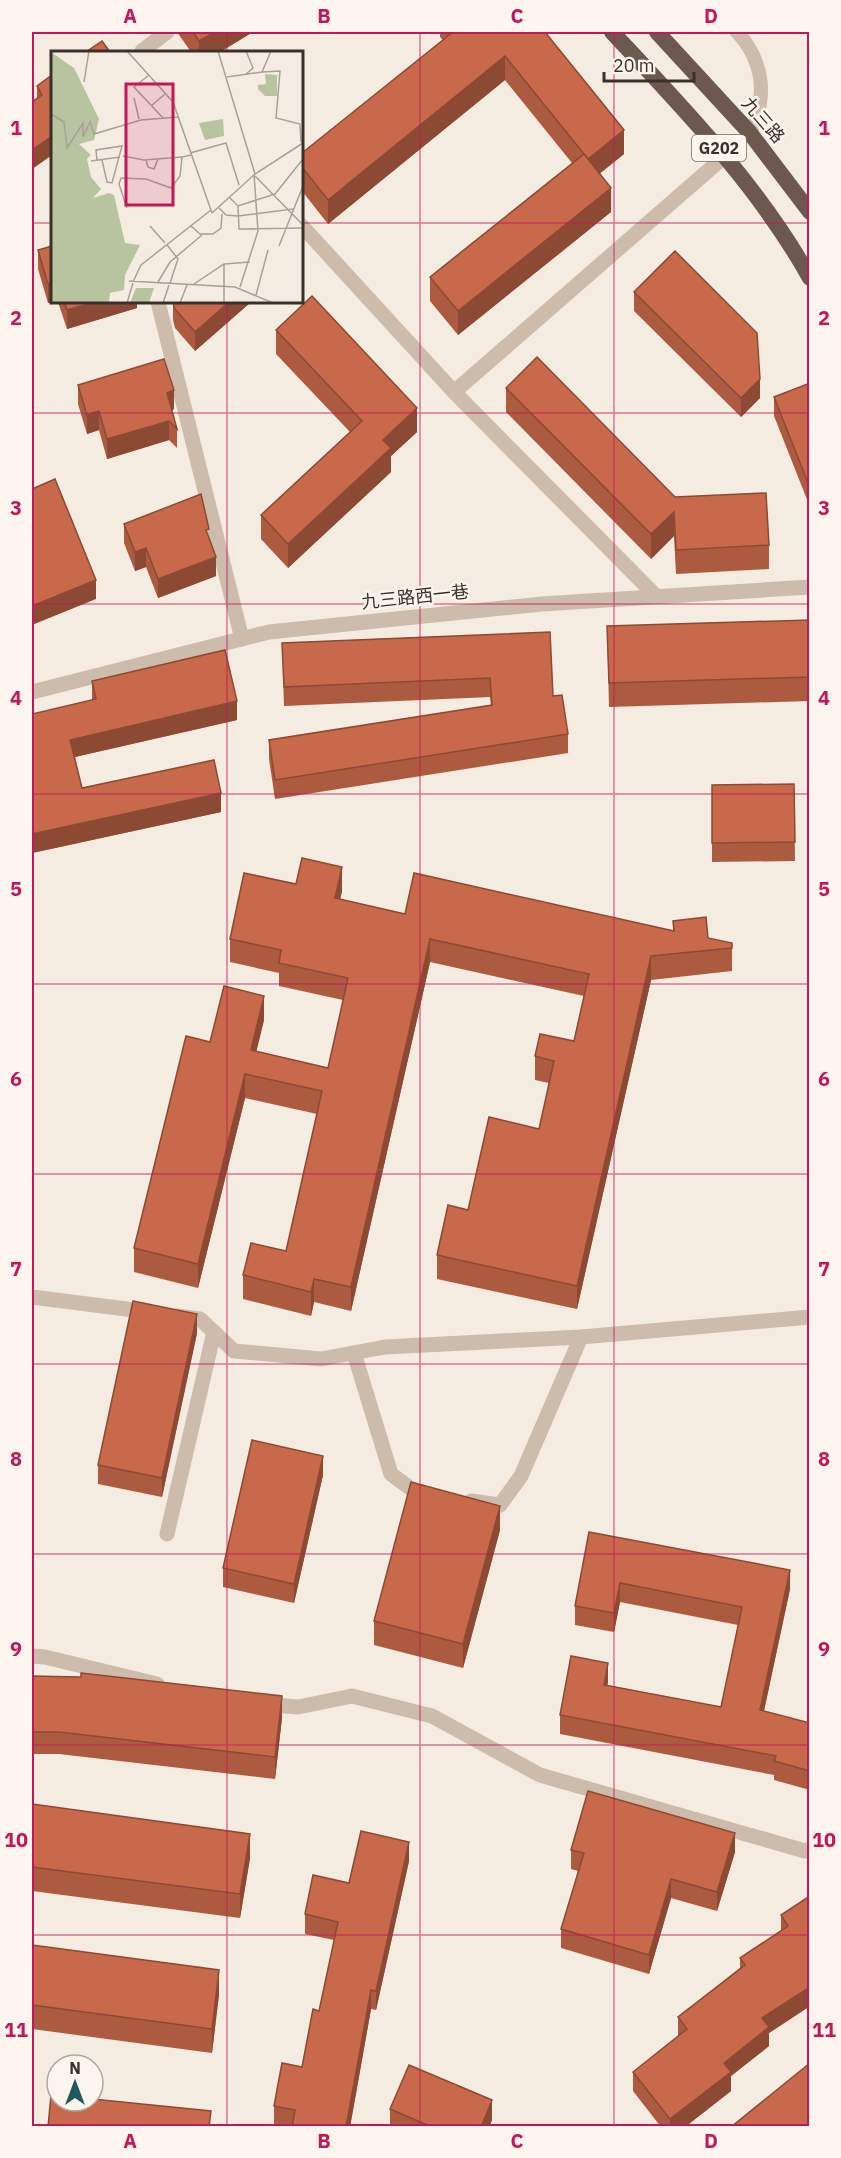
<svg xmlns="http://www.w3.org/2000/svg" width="841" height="2158" font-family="'IBM Plex Sans','Noto Sans SC',sans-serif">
<rect width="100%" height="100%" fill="#f4ebe1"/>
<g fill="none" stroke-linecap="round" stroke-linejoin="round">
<!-- service -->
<path stroke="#cdbbac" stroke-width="14" d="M737 32C764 61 768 98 750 133"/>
<!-- minor -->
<g stroke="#cdbbac" stroke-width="15">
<polyline points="144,52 142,51 167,32"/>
<polyline points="302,226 454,392 656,596"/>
<polyline points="158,302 242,639"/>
<polyline points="454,392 725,156"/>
<polyline points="32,692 269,632 542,604 810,587"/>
<polyline points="32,1297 150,1312"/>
<polyline points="177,1316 200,1319 234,1351 321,1359 385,1347 581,1337 810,1317"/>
<polyline points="354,1353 391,1474 418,1494 426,1495"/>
<polyline points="471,1501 500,1505 521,1476 581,1337"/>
<polyline points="167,1534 214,1332"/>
<polyline points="32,1656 45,1657 157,1684"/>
<polyline points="263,1704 298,1707 352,1696 432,1716 540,1775 805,1851 810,1849"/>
</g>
<!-- trunk -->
<g stroke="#6c584f" stroke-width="16">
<path d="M612 32C684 109 758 185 810 278"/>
<polyline points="657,32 750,133 810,212"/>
</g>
</g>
<!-- wall -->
<g fill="#ac5a40">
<polygon points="177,32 253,32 220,52 191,52"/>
<polygon points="440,32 545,32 624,154 599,174 611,212 458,335 430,301 430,277 572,163 505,80 328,224 302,191 302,153 443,40 440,37"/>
<polygon points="52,75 52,155 32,169 32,102 37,99 37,86"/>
<polygon points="52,246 52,302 48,303 38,269 38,250"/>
<polygon points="634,292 760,398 741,417 634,311"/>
<polygon points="58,302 137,302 137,308 67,329"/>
<polygon points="173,302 251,302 195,351 175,328 173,320"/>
<polygon points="276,330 417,432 391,456 391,472 288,568 261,539 261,515 350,432 276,354"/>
<polygon points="810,383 810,507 774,416 774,397"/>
<polygon points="78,385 174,409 172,410 177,429 177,448 169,440 107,459 99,430 87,434 78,404"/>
<polygon points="506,388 675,497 769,545 769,569 676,574 674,536 651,559 506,412"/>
<polygon points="124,524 209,538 216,576 158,598 146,567 135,571 124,543"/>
<polygon points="810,620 810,701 609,707 607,626"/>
<polygon points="550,632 553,696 568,734 568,753 275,799 269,759 269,740 491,706 490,697 284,706 282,643"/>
<polygon points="92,681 237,720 75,757 82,788 221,812 32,853 92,700"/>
<polygon points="794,784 795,861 712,862 712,785"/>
<polygon points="296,884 342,891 340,899 405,914 673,930 673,921 708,938 732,943 732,971 651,980 577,1309 437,1279 437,1255 468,1210 539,1129 549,1083 535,1080 535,1056 574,1041 584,996 430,962 351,1311 314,1302 311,1316 243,1299 243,1275 286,1251 317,1114 245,1098 198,1288 134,1272 134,1248 210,1042 264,1020 256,1051 328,1068 343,1000 279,986 279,973 230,962 230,939"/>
<polygon points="197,1333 162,1497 98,1484 98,1465"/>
<polygon points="323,1475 294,1603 223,1587 223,1568"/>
<polygon points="500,1530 463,1668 374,1645 374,1621"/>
<polygon points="589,1532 790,1589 764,1711 810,1723 810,1790 774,1780 774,1775 560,1734 560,1715 608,1682 607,1685 721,1707 738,1625 620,1602 614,1632 575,1625 575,1606"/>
<polygon points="810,1539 810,1568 808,1568 808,1549"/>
<polygon points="32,1676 282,1718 275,1779 59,1754 32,1754"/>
<polygon points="32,1804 250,1858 240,1918 32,1891"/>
<polygon points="571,1850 735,1852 717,1911 671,1898 649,1974 561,1948 561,1929 578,1871 571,1869"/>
<polygon points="409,1861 376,2010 371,2009 350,2127 282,2127 274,2125 274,2106 302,2067 319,2011 334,1940 305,1934 305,1914 349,1883"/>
<polygon points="810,1896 810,2006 769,2033 769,2046 731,2076 731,2091 685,2127 661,2127 633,2091 633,2072 678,2037 678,2017 740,1968 740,1958 781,1931 781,1915"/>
<polygon points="32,1945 219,1994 212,2053 32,2029"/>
<polygon points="390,2109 492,2120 489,2127 390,2127"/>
</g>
<!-- shaded-wall -->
<g fill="#8c4a34">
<polygon points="215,32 253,32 220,52 199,52 199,41"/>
<polygon points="505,56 505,80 328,224 328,200"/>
<polygon points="624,130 624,154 588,183 588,159"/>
<polygon points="52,136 52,155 32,169 32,150"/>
<polygon points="611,188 611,212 458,335 458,311"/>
<polygon points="52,282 52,302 48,303 48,284"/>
<polygon points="96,302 137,302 137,308 67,329 67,310"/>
<polygon points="229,302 251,302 195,351 195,332"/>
<polygon points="760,379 760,398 741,417 741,398"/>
<polygon points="174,390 174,409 167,412 167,393"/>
<polygon points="417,408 417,432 391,456 391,472 288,568 288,544 383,440"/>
<polygon points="99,411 99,430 87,434 87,415"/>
<polygon points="169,421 169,440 107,459 107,439"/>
<polygon points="674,512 674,536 651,559 651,534"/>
<polygon points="146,548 146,567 135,571 135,552"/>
<polygon points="216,557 216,576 158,598 158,579"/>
<polygon points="96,580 96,599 32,625 32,606"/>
<polygon points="237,701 237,720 70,758 70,740"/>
<polygon points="221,793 221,812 32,853 32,834"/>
<polygon points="342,867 342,891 335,922 335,898"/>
<polygon points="430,939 430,962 351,1311 351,1287"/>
<polygon points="651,956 651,980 577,1309 577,1286"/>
<polygon points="264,996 264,1020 251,1074 251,1050"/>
<polygon points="245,1074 245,1098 198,1288 198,1264"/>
<polygon points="314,1279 314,1302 311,1316 311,1292"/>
<polygon points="197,1314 197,1333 162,1497 162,1478"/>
<polygon points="323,1456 323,1475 294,1603 294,1584"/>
<polygon points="500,1506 500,1530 463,1668 463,1644"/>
<polygon points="790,1570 790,1589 760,1729 760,1710"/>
<polygon points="620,1583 620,1602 614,1632 614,1613"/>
<polygon points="608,1663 608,1682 604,1704 604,1685"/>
<polygon points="282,1696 282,1718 275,1779 275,1757"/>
<polygon points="735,1833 735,1852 717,1911 717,1892"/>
<polygon points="250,1834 250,1858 240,1918 240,1894"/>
<polygon points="409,1842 409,1861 376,2010 376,1991"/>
<polygon points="671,1879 671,1898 649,1974 649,1955"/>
<polygon points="219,1970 219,1994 212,2053 212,2029"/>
<polygon points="810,1987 810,2006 769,2033 769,2046 731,2076 731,2091 685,2127 670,2127 670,2119 724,2063 762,2018"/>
<polygon points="371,1990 371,2009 350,2127 346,2127"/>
<polygon points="492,2100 492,2120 489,2127 481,2127"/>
</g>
<!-- building -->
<g fill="#c8694b" stroke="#8c4a34" stroke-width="1.5">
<polygon points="193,32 215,32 199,41"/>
<polygon points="453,32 545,32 624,130 588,159 505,56 328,200 302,167 302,153"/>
<polygon points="102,41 110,52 86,52"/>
<polygon points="52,75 52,136 32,150 32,102 42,95 37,86"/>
<polygon points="584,154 611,188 458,311 430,277"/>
<polygon points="52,246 52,282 48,284 38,250"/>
<polygon points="675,251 757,333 760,379 741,398 634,292"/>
<polygon points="312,296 417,408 383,440 391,448 288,544 261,515 362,421 276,330"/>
<polygon points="64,302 96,302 67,310"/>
<polygon points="173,302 229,302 195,332 175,309"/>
<polygon points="537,357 675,497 766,493 769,545 676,550 674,512 651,534 506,388"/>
<polygon points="164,359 174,390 167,393 177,429 169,421 107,439 99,411 87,415 78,385"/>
<polygon points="810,383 810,488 774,397"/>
<polygon points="55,479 96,580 32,606 32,489"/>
<polygon points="201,494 209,529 206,530 216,557 158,579 146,548 135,552 124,524"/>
<polygon points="810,620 810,677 609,683 607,626"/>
<polygon points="550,632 553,696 562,695 568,734 275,780 269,740 492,705 490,678 284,687 282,643"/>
<polygon points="225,650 237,701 70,740 82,788 214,760 221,793 32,834 32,714 96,699 92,681"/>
<polygon points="794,784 795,842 712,843 712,785"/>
<polygon points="302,858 342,867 335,898 405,914 414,873 674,931 673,921 706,917 708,938 732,943 732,948 651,956 577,1286 437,1255 448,1205 468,1210 489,1117 539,1129 554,1061 535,1056 540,1034 574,1041 589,974 430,939 351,1287 314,1279 311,1292 243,1275 251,1243 286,1251 322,1091 245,1074 198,1264 134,1248 186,1036 210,1042 224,986 264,996 251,1050 328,1068 348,978 279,963 281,950 230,939 244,873 296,884"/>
<polygon points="133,1301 197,1314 162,1478 98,1465"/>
<polygon points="252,1440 323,1456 294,1584 223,1568"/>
<polygon points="411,1482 500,1506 463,1644 374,1621"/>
<polygon points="589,1532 790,1570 760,1710 810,1723 810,1771 774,1761 776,1756 560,1715 571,1656 608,1663 604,1685 721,1707 742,1607 620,1583 614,1613 575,1606"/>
<polygon points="81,1673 282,1696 275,1757 59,1732 32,1732 32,1676 81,1677"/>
<polygon points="588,1791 735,1833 717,1892 671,1879 649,1955 561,1929 584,1853 571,1850"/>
<polygon points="32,1804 250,1834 240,1894 32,1867"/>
<polygon points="361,1831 409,1842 376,1991 371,1990 346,2127 292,2127 295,2110 274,2106 282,2063 302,2067 313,2009 319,2011 338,1922 305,1914 313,1875 349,1883"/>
<polygon points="810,1896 810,1987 762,2018 769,2027 724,2063 731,2072 670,2119 633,2072 687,2029 678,2017 745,1965 740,1958 788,1926 781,1915"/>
<polygon points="32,1945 219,1970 212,2029 32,2005"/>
<polygon points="810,2063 810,2127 731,2127"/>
<polygon points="409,2065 492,2100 481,2127 432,2127 390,2109"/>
<polygon points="51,2095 57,2096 57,2101 93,2101 93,2099 211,2111 209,2127 48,2127"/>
</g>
<!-- grid -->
<path fill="none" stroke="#c2185b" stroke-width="1.5" stroke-opacity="0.55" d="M227 32V52M420 32V2126M614 32V2126M32 223H52M302 223H810M227 302V2126M32 413H810M32 604H810M32 794H810M32 984H810M32 1174H810M32 1364H810M32 1554H810M32 1745H810M32 1935H810"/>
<g text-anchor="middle" stroke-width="5" stroke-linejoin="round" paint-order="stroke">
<!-- shield labels -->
<rect fill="#fbf5ee" stroke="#756b66" stroke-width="1.5" x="692" y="135" width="54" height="26" rx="4.5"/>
<g font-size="16" font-weight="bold" fill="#3b302b">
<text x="719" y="154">G202</text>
</g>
<!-- street labels -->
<g font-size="18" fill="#3b302b" stroke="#fbf5ee">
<text transform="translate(763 120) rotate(49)" y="6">九三路</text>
<text transform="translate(415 597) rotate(-6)" y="6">九三路西一巷</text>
</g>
</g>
<!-- overview -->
<g transform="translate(51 51)">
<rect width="252" height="252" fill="#f4ebe1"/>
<path d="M85 237H103L98 252H79Z" fill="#b8c4a0"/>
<path d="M0 1 23 17 48 68 43 89 28 93 40 104 36 108 40 126 50 138 42 147 58 142 63 144 74 192 89 194 74 224 73 239 59 242 58 252H0ZM214 23 226 24V45H214L207 38V34L215 33Z" fill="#b8c4a0"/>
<path d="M172 68 173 85 154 89 148 72Z" fill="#b8c4a0"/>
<path fill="none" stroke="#aaa098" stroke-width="1.5" d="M76 0 122 51 161 162M167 0 204 123M211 21 229 20 225 67 249 73 250 91M195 23 202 17 195 0M98 24 83 36 112 67M176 26 211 21 220 0M33 31 38 0M83 47 88 68M100 55 114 43M0 63 13 71 16 97 32 72V86L39 71 43 83 90 69 127 66M139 102 175 92 188 134M72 105 93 109 131 106M46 109 45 99 71 95 61 132 56 131 51 109M95 109 97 116 103 118 107 108M40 110 69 106M204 125 252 174M179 147 187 155 224 143 252 108M187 155 188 178 252 177M76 157 68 133 70 127 95 128 120 137 129 125 131 106 140 104M168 157 175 164 187 165 242 158M161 162 204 123 252 92M99 175 114 192M140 175 149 183H162L170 177 171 163M116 194 127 208 119 232M228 195 252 135M78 230 184 236 222 252M82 231 90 214 160 159M107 231 119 211 151 184M143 233 173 213 199 211M189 236 207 180 203 123M205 244 217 199M76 252 82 232M112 252 118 234M129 252 136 234M173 252V213"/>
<path fill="#c2185b" fill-opacity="0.15" stroke="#c2185b" stroke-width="3" d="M75 33H122V154H75Z"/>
<rect width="252" height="252" fill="none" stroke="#3b302b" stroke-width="3"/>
</g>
<!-- border -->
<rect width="841" height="2158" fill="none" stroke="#fbf5ee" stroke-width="66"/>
<!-- north arrow -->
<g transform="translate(75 2083)"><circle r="28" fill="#fbf5ee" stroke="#aea6a0" stroke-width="1.5"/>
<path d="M0-4.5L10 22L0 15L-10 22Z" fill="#1f5a5e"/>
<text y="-9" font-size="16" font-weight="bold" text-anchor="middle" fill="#3b302b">N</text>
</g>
<!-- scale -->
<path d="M604 72v9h90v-9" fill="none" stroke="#3b302b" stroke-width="3"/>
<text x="613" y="72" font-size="18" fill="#3b302b" stroke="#fbf5ee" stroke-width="4.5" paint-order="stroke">20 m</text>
<rect x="33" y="33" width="775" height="2092" fill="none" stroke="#c2185b" stroke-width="2"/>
<g font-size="20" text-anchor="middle" font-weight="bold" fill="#c2185b">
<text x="130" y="23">A</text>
<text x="324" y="23">B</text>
<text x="517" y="23">C</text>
<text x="711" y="23">D</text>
<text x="16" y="135">1</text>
<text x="824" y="135">1</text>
<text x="16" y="325">2</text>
<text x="824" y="325">2</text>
<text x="16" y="515">3</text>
<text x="824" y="515">3</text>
<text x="16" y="705">4</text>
<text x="824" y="705">4</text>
<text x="16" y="896">5</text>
<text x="824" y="896">5</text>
<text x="16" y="1086">6</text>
<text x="824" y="1086">6</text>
<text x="16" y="1276">7</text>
<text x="824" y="1276">7</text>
<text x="16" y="1466">8</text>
<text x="824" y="1466">8</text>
<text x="16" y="1656">9</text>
<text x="824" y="1656">9</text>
<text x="16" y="1847">10</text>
<text x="824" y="1847">10</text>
<text x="16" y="2037">11</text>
<text x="824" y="2037">11</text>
<text x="130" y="2148">A</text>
<text x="324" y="2148">B</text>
<text x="517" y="2148">C</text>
<text x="711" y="2148">D</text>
</g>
</svg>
